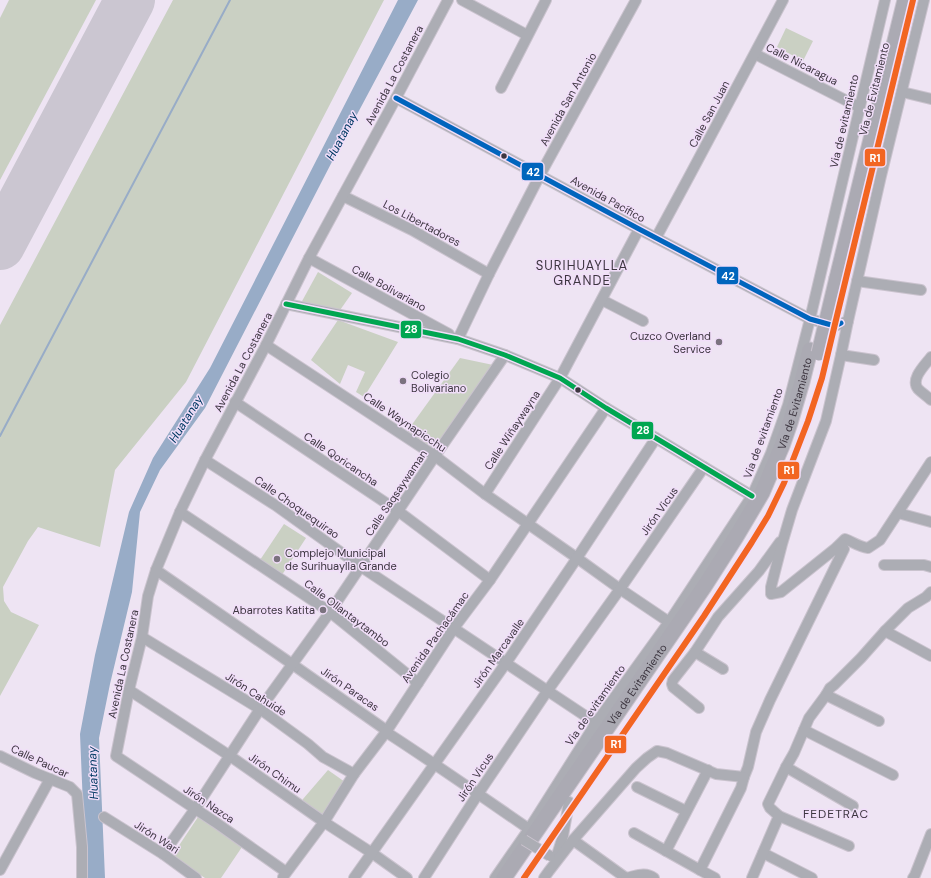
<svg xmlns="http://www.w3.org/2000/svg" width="931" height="878" font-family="'DM Sans',sans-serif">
<rect width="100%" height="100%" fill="#eee4f3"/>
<!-- green -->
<g fill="#cad0c3">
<polygon points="9,0 96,0 0,180 0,18"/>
<polygon points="173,0 384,0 186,382 115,470 100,547 38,527 28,541 3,587 4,601 11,612 39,625 0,696 0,325"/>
<polygon points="786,28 813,41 803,61 777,47"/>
<polygon points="318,272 352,293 338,313 301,303"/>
<polygon points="338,320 398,342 364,397 356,392 365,372 348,365 340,384 311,360"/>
<polygon points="460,358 498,366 434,458 403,437"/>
<polygon points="284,524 306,538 278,581 256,566"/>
<polygon points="328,770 345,782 319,820 302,808 303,799"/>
<polygon points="198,817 242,847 221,878 205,878 172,856"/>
</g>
<!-- water -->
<polygon fill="#98acc7" points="398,0 418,0 337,152 205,408 160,470 140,512 132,592 110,684 99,738 105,878 86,878 80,734 95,655 129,512 153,458 210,368 318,157"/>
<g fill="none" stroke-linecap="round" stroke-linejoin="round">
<!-- stream -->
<polyline stroke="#98acc7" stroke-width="2" points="0,436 230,0"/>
<!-- runway -->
<polyline stroke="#cbc6d1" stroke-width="50" points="0,245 130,0"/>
<!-- minor casing -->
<g stroke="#cac3ce" stroke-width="12">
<g id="minor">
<polyline points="462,0 527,35"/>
<polyline points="755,54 859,107"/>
<polyline points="501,88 546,0"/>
<polyline points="902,92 931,99"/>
<polyline points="396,98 639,229 810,319 835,326 848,321"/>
<polyline points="343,196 412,230 489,274"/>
<polyline points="656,238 691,173 783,0"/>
<polyline points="309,258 449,334"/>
<polyline points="857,281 921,290"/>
<polyline points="602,300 643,321"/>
<polyline points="286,304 458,339 505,355 560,378 606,408 752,496"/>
<polyline points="458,339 489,274 540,175 636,0"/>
<polyline points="266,345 435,456 485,494 577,558 620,589 669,622"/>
<polyline points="841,355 874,360"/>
<path d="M931 357C925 365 910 379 918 389 922 393 927 396 931 400"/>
<polyline points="235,402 398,511 490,580"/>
<polyline points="205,460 275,505 360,566 596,723"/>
<polyline points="485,494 560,378 639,229"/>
<polyline points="180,512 330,612 418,683"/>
<polyline points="898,513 931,522"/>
<path d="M837 547 845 539C853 542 859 547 868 548L880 540 931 462"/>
<polyline points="884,565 924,565 931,567"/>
<path d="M156 570 292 664 383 728 386 732C434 763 481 796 529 829"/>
<polyline points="885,631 908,608 926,597 931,592"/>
<polyline points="142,637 260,709 308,744 323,757 354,774"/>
<polyline points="695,652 723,669"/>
<polyline points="129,690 230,756 324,822 372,853 407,878"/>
<polyline points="826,695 879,721"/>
<polyline points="699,708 673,687 672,684 673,680 695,652 718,617 759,571 780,542"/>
<polyline points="804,730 893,775"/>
<polyline points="0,756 35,773 70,787 77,794 82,847 82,878"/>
<polyline points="786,767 853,806"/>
<polyline points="637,787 686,811"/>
<polyline points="779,816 849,846"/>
<polyline points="104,817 163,854 196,878"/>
<polyline points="634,833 700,870"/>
<polyline points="573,840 626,878"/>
<polyline points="666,851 708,770"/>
<polyline points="763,853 812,878"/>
<polyline points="163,854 195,809 260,709 330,612 435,456 505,355"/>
<polyline points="557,855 563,836 569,802"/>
<polyline points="0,870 50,779"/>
<polyline points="286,872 215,822 116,756 129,690 142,637 148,596 156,570 180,512 205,460 266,345 309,258 396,98 448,0"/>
<polyline points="283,877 324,822 354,774 386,732 454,628 490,580 606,408"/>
<polyline points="354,878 506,663 577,558 656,438"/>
<polyline points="424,878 478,794 548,690 620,589 704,467"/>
<polyline points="495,878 529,829 596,723 669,622 752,496 771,453 788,405 810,319 885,0"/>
<polyline points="544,878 549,871 573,840 636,768 647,758 657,751 667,753 716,774 744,777 748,767 756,732 770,700 841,555 844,549 841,544 781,592 771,594 771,587 782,544 792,510 826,421 841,355 848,321 881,176 924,0"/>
<path d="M626 878C636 876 645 871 654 878"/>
<polyline points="715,878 700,870 741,788 744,777"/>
<polyline points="752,878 778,818 779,816 770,808 768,804 786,767 794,753 809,718 826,695 830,688 834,685 861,658 885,631 931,656"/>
<polyline points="913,878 915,875 931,834"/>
</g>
</g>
<!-- highway casing -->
<g stroke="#cac3ce" stroke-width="17">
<g id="highway">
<polyline points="837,278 905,0"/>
<path id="s1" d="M504 878 704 587 736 537 762 493 782 446 790 423 802 382 810 350"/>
</g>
</g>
<!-- minor -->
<use href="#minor" stroke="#acadb4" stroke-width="10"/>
<!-- highway -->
<use href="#highway" stroke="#abaab3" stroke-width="15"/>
<!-- minor-bridge casing -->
<g stroke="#cac3ce" stroke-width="12" stroke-linecap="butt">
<polyline id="minor-bridge" points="524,840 550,856"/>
</g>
<!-- highway-bridge casing -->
<g stroke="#cac3ce" stroke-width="17" stroke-linecap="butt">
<polyline id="highway-bridge" points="819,353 837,278"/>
</g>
<!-- minor-bridge -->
<use href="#minor-bridge" stroke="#acadb4" stroke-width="10"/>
<!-- highway-bridge -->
<use href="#highway-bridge" stroke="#abaab3" stroke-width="15"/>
<!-- bus-1 casing -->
<g stroke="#f1def9" stroke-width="8">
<polyline id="bus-1" points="396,98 639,229 810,319 835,326 841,323"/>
</g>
<!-- bus-2 casing -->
<g stroke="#f1def9" stroke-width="8">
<polyline id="bus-2" points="286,304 458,339 505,355 560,378 606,408 752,496"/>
</g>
<!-- bus-1 -->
<use href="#bus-1" stroke="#0065bd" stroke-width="5"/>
<!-- bus-2 -->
<use href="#bus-2" stroke="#00a651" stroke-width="5"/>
<!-- rail-1 casing -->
<g stroke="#f1def9" stroke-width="9">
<polyline id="rail-1" points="524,878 704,616 752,542 768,516 784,483 808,421 822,378 913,0"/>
</g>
<!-- rail-1 -->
<use href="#rail-1" stroke="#f26522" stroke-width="6"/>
</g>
<!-- markers -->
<g fill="#3d3640" stroke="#f1def9" stroke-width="1.5">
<circle cx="504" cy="156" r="3.5"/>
<circle cx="578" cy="390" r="3.5"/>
</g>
<g fill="#7b737f" stroke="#f1def9" stroke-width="1.5">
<circle cx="719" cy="342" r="4"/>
<circle cx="403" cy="381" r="4"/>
<circle cx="277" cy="559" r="4"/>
<circle cx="323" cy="610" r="4"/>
</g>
<g text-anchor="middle" stroke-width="3" stroke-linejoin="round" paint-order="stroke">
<!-- street labels -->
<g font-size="11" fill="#3d3640" stroke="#f1def9">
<text transform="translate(802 64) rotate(27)" y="4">Calle Nicaragua</text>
<text transform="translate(394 75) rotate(-62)" y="4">Avenida La Costanera</text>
<text transform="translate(874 89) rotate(-76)" y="4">Vía de Evitamiento</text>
<text transform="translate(568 99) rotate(-61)" y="4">Avenida San Antonio</text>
<text transform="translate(709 114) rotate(-62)" y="4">Calle San Juan</text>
<text transform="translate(844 121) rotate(-77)" y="4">Via de evitamiento</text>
<text transform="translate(608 199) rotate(29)" y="4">Avenida Pacífico</text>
<text transform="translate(422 223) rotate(28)" y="4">Los Libertadores</text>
<text transform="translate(389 288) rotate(29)" y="4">Calle Bolivariano</text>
<text transform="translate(243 362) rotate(-62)" y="4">Avenida La Costanera</text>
<text dy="4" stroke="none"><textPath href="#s1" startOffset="559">Vía de Evitamiento</textPath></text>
<text transform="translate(405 422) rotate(34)" y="4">Calle Waynapicchu</text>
<text transform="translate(512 430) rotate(-57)" y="4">Calle Wiñaywayna</text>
<text transform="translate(763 433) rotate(-70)" y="4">Via de evitamiento</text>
<text transform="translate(341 459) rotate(34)" y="4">Calle Qoricancha</text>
<text transform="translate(396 493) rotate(-56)" y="4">Calle Saqsaywaman</text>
<text transform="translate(297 507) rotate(35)" y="4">Calle Choquequirao</text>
<text transform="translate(659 511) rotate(-55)" y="4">Jirón Vicus</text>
<text transform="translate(347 613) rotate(37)" y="4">Calle Ollantaytambo</text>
<text transform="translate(435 637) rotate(-55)" y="4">Avenida Pachacámac</text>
<text transform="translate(498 653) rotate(-55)" y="4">Jirón Marcavalle</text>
<text transform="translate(123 664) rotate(-78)" y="4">Avenida La Costanera</text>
<text dy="4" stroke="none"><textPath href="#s1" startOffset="235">Vía de Evitamiento</textPath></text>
<text transform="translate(350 689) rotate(35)" y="4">Jirón Paracas</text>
<text transform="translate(256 694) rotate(33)" y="4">Jirón Cahuide</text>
<text transform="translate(595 705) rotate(-55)" y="4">Via de evitamiento</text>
<text transform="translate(40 761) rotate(25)" y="4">Calle Paucar</text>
<text transform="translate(275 773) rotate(35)" y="4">Jirón Chimu</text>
<text transform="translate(475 777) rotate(-56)" y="4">Jirón Vicus</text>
<text transform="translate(209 804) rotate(34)" y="4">Jirón Nazca</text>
<text transform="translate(157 837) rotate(33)" y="4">Jirón Wari</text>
</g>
<!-- poi labels -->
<g font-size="11" fill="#3d3640" stroke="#f1def9" text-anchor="end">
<text x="711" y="340">Cuzco Overland<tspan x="711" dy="13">Service</tspan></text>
<text x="411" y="379" text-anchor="start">Colegio<tspan x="411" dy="13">Bolivariano</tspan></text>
<text x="285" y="557" text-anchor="start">Complejo Municipal<tspan x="285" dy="13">de Surihuaylla Grande</tspan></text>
<text x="315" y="614">Abarrotes Katita</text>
</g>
<!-- water labels -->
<g font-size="12" font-style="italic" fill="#003963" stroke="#f1def9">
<text transform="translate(342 136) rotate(-62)" y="4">Huatanay</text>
<text transform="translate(186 419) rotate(-58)" y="4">Huatanay</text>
<text transform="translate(93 773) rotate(-92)" y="4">Huatanay</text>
</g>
<!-- neighbourhood labels -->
<g font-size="12" letter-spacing="1" fill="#3d3640" stroke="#f1def9">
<text x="836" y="818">FEDETRAC</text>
</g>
<!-- quarter labels -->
<g font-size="13" letter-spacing="1" fill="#3d3640" stroke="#f1def9">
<text x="582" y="270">SURIHUAYLLA<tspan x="582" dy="15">GRANDE</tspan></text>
</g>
</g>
<g stroke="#f1def9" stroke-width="1.5">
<rect x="864" y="148" width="22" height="19" rx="4" fill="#f26522"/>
<rect x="521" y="162" width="23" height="19" rx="4" fill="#0065bd"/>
<rect x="716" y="266" width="23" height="19" rx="4" fill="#0065bd"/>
<rect x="400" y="320" width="22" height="19" rx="4" fill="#00a651"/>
<rect x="631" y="421" width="23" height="19" rx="4" fill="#00a651"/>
<rect x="777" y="461" width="23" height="19" rx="4" fill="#f26522"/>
<rect x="604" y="735" width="23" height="19" rx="4" fill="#f26522"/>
</g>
<g font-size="11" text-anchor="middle" font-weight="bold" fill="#fff">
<text x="875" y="162">R1</text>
<text x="533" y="176">42</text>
<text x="728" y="280">42</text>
<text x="411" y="333">28</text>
<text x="643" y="434">28</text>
<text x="789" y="474">R1</text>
<text x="616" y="748">R1</text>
</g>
</svg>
